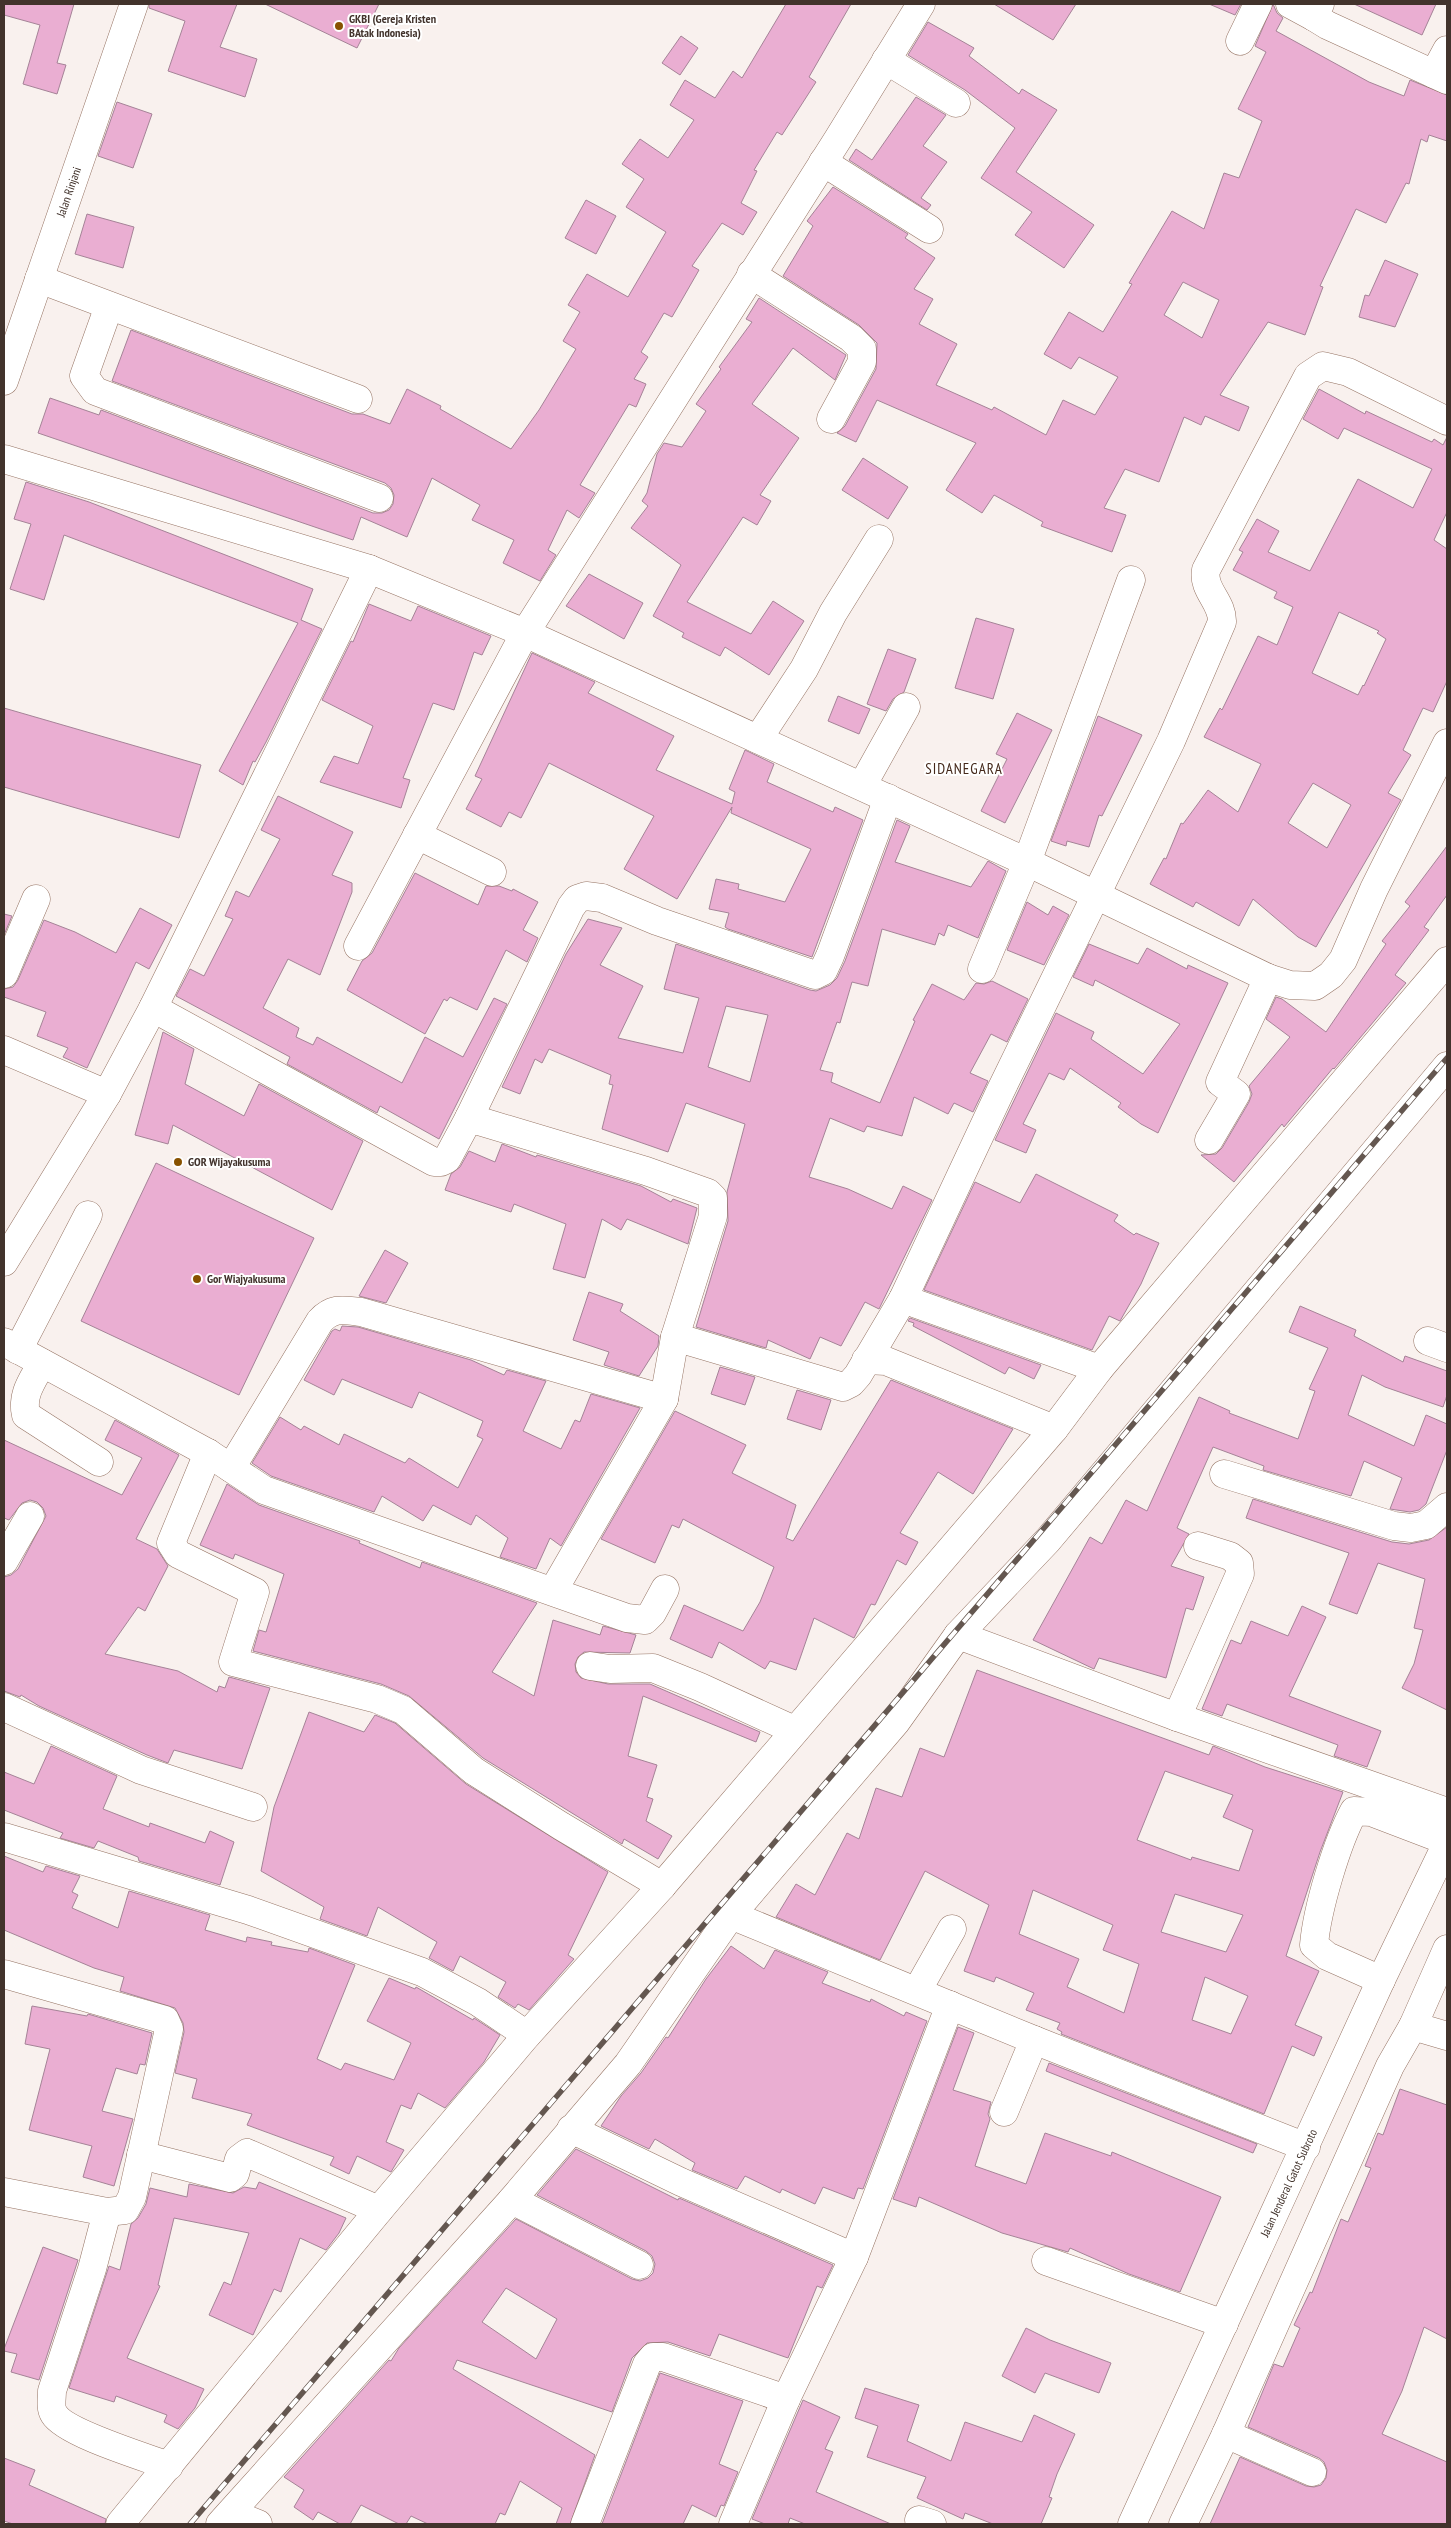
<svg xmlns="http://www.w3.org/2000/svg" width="1451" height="2528" font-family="'PT Sans Narrow',sans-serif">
<rect width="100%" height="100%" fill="#f9f1ee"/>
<!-- building -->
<g fill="#eaaed2" stroke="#a58397" fill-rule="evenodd">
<polygon points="4,4 74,4 57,63 66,65 57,94 23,84 40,25 4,15"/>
<polygon points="149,4 237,4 220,47 257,59 245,97 168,71 185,21 149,8"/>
<polygon points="265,4 379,4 357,48"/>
<polygon points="786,4 851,4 809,77 816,82 782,135 777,132 754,170 757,171 741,203 757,212 743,235 722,223 692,266 699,270 672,317 664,313 641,352 648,357 634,379 646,384 636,407 629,404 580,485 595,493 579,518 567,510 548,550 556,555 540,581 503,563 514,540 472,520 480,505 432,478 407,537 361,517 353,540 38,433 50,398 99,415 101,410 373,513 382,513 389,510 393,504 394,495 391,488 385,483 112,381 131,330 352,414 363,414 390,424 407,389 441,406 440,409 511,449 539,410 576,349 563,341 580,312 568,305 587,274 628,297 666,232 626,207 644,179 622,164 640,139 668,158 694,120 670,105 685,80 715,98 733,71 742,78"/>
<polygon points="994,4 1076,4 1053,40"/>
<polygon points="1209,4 1241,4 1235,15"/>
<path d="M1273 4 1277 13 1283 18 1276 31 1369 82 1404 96 1410 80 1447 95V141L1429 135 1427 142 1421 139 1409 184 1406 183 1386 223 1356 209 1320 286 1323 287 1305 335 1268 322 1220 395 1249 407 1239 431 1205 416 1201 425 1184 417 1159 482 1125 469 1104 508 1126 515 1112 552 1041 526 1043 522 994 495 982 513 946 490 976 443 877 400 856 442 837 433 845 426 876 369 877 343 859 325 783 276 813 226 807 221 833 187 908 234 905 238 935 258 914 289 933 299 919 324 957 344 936 385 992 410 994 407 1046 435 1063 400 1095 415 1118 377 1079 357 1071 369 1044 354 1069 312 1103 332 1132 284 1129 283 1172 211 1204 229 1224 173 1239 178 1262 121 1238 109 1266 52 1255 46ZM1183 282 1219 300 1202 338 1164 315Z"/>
<polygon points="1354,4 1436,4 1422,35"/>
<polygon points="928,22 974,48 969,56 1019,94 1022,89 1057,110 1016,172 1094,225 1064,268 1015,235 1032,212 981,178 1015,128 965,90 908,55"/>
<polygon points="681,36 698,48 680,75 662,63"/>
<polygon points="916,97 946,115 923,146 947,162 921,198 931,205 927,210 849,160 856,149 872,160"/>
<polygon points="117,102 152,114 133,168 98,156"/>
<polygon points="586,200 616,216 596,254 565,238"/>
<polygon points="87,214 134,227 123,268 75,254"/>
<polygon points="1385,260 1418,274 1395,327 1359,317 1365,295 1369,296"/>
<polygon points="759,298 846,355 835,380 793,348 752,404 799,438 760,495 771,501 757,525 743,517 687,602 751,634 773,601 804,621 769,675 725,647 720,656 682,637 684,633 653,616 681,565 631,528 648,506 642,501 647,493 657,454 664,443 682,447 706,411 696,404 721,369 719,367 752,322 746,319"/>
<path d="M1319 389 1365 414 1366 411 1432 442 1434 439 1443 445 1447 437V512L1434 540 1447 549V681L1433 712 1423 708 1403 750 1411 755 1388 793 1401 800 1316 947 1298 937 1253 899 1239 926 1196 902 1193 907 1150 884 1164 858 1166 859 1181 823 1183 824 1208 790 1238 812 1261 764 1204 737 1220 708 1222 710 1258 636 1277 645 1293 607 1274 598 1277 592 1233 570 1243 552 1239 550 1257 519 1279 531 1268 552 1310 571 1358 479 1413 508 1432 469 1344 428 1338 439 1303 419ZM1339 612 1379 631 1377 633 1386 639 1364 686 1363 685 1358 695 1312 673ZM1313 783 1351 805 1327 848 1288 823Z"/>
<polygon points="863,458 908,487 888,519 842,490"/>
<polygon points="26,482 89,502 313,589 301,620 322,629 266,742 255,762 253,761 243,785 219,771 298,623 64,535 44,600 10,589 31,524 14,519"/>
<polygon points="589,574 643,603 624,639 566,606"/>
<polygon points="369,604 411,621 418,606 491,636 482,655 474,652 454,710 433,703 403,778 410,780 401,808 320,782 334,756 358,764 373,726 322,700 351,641 353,642"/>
<polygon points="976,618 1014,629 993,699 955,688"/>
<polygon points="888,649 916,659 904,692 893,699 886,711 867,704"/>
<polygon points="532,653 595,682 588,693 674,736 656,770 732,804 735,792 729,789 745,750 774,764 767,782 833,812 835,807 863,820 812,957 728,929 725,927 729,913 709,909 716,879 739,884 738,889 785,902 811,849 731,813 732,807 677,899 624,869 654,816 549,763 521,818 509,812 501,827 466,809 482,779 475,776"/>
<polygon points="838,696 870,709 859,734 828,721"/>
<polygon points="4,708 201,765 179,838 4,787"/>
<polygon points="1017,713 1052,730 1005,823 981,811 1007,759 996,754"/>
<polygon points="1098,716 1142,735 1102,816 1099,815 1089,847 1067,841 1066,846 1051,841"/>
<polygon points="278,796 353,832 332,875 352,883 352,892 320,975 288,959 263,1008 299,1028 296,1037 313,1045 317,1037 402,1083 425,1037 463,1057 494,998 507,1004 439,1139 380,1106 377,1113 287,1064 290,1057 176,996 190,969 204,976 233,919 225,916 236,891 249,897 280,839 261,830"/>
<path d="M897 820 910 826 895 862 971 887 988 861 1006 871 978 938 948 925 944 936 939 933 935 945 882 929 868 986 852 982 840 1023 837 1022 820 1070 833 1073 831 1082 880 1103 915 1021 913 1020 932 984 964 1000 976 983 984 984 992 981 1028 999 1007 1042 991 1034 970 1073 988 1081 973 1112 954 1103 948 1114 914 1097 902 1136 867 1126 864 1132 830 1118 809 1177 848 1189 892 1209 903 1186 932 1200 879 1309 865 1302 841 1346 820 1337 810 1359 768 1340 766 1348 696 1327 728 1221 727 1192 745 1124 686 1103 668 1152 602 1129 613 1085 609 1084 611 1075 549 1049 542 1063 535 1059 520 1094 502 1087 566 954 588 919 622 928 600 965 643 986 618 1038 683 1053 699 998 664 989 676 944 810 990 816 991 830 985 837 978 845 961ZM726 1006 768 1015 750 1082 708 1067Z"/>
<polygon points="1447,846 1447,895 1424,927 1429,930 1395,975 1406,983 1334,1069 1333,1068 1284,1127 1282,1124 1234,1182 1201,1155 1216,1154 1222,1148 1249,1102 1252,1094 1249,1086 1290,1037 1266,1019 1276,997 1282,999 1326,1032 1386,944 1382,941 1410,906 1405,902"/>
<polygon points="415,873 478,905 486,886 499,886 512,891 513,889 538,902 523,930 538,938 527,962 506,950 477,1010 450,997 447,1001 444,999 425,1034 347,990 362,961 372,953"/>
<polygon points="1027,902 1048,915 1053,906 1069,915 1044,965 1007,950"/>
<polygon points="140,908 172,925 149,969 136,962 87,1068 63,1057 68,1048 37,1036 46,1012 4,997 4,989 13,987 18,980 44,920 75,932 116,953"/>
<polygon points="4,914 12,916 4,935"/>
<polygon points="1089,944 1138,964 1147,948 1187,969 1188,965 1228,983 1158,1133 1141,1124 1118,1107 1121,1103 1070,1068 1064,1080 1049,1073 1023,1124 1036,1130 1026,1153 995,1140 1056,1013 1094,1032 1091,1039 1143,1074 1180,1024 1095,980 1093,986 1073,977"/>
<polygon points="163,1032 194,1049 185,1084 244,1116 259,1084 363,1141 332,1210 173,1125 168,1144 135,1135"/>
<polygon points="502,1144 536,1157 537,1155 641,1186 671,1202 673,1199 697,1208 688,1244 627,1219 621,1230 602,1219 585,1278 553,1269 566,1224 514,1204 511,1212 445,1190 451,1174 460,1167 469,1151 495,1162"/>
<polygon points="156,1163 314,1238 239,1395 81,1321"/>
<polygon points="1036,1174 1118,1215 1114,1221 1134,1235 1136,1233 1159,1243 1141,1284 1120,1321 1109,1316 1092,1350 924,1290 975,1182 1020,1203"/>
<polygon points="385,1250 408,1263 386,1303 359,1296"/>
<polygon points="589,1292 623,1304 620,1311 659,1336 658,1346 639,1376 604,1365 609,1352 573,1340"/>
<polygon points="1300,1306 1356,1330 1354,1336 1403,1362 1405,1356 1447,1371 1447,1395 1443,1407 1385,1387 1362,1375 1348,1415 1414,1446 1426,1415 1447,1424 1447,1450 1426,1504 1419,1510 1410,1512 1390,1509 1402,1478 1364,1461 1351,1496 1263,1470 1264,1466 1213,1447 1177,1528 1189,1534 1171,1566 1204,1577 1193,1610 1186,1608 1166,1678 1099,1658 1094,1669 1033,1640 1090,1537 1102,1544 1126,1500 1147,1511 1199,1397 1230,1411 1229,1413 1298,1439 1315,1391 1309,1389 1328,1348 1289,1332"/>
<polygon points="910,1318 1041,1365 1034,1379 1009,1367 1005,1374 913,1326 914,1323 908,1321"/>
<polygon points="342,1326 358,1327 471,1360 504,1375 507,1370 546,1381 523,1431 561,1449 575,1420 580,1422 591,1394 640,1408 561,1546 550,1538 536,1569 500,1557 508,1538 476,1515 471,1525 433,1505 423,1521 382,1496 374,1512 271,1476 252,1463 280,1417 301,1430 304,1426 339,1445 344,1434 405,1463 409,1458 458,1488 483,1439 477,1436 483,1421 419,1392 412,1408 342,1379 334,1395 304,1380 332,1331 335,1329 340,1331"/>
<polygon points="720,1367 755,1377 745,1405 711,1394"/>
<polygon points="891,1380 1013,1429 973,1494 938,1472 900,1533 918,1542 906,1565 897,1560 875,1605 871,1604 854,1638 814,1618 796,1670 770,1661 765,1669 719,1642 712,1658 670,1639 684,1605 743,1631 760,1602 774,1567 683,1519 679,1528 672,1525 655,1563 601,1539 675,1411 746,1445 732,1473 796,1505 786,1538 793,1541"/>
<polygon points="797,1390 831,1400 821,1430 787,1419"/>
<polygon points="115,1420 179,1455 136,1539 157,1549 168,1566 145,1611 138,1607 105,1654 178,1671 217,1692 219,1686 225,1688 229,1677 270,1688 242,1769 174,1750 168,1763 147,1755 39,1706 21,1695 20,1697 4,1691 4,1577 11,1575 18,1569 46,1516 43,1508 37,1502 30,1500 22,1503 9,1520 4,1518 4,1440 122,1495 142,1458 105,1440"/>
<polygon points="227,1484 259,1505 360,1541 359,1543 420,1568 422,1562 537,1603 492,1672 534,1696 553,1620 600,1635 603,1626 636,1635 630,1653 584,1652 578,1657 575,1664 576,1672 581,1678 608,1684 650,1684 760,1732 756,1742 643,1696 628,1756 657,1765 647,1797 653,1799 646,1821 672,1836 658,1859 624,1839 622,1844 483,1758 409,1696 381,1684 253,1651 259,1630 266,1632 284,1574 235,1554 233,1559 200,1545"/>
<polygon points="1253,1499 1392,1542 1409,1544 1429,1540 1447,1527 1447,1710 1402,1688 1414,1664 1423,1630 1414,1628 1425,1579 1378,1563 1357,1614 1329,1604 1349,1553 1246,1518"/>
<polygon points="1302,1606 1326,1617 1289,1696 1381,1731 1367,1767 1334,1756 1338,1745 1227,1704 1222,1716 1202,1709 1231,1640 1241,1644 1251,1621 1288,1636"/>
<path d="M977 1670 1209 1755 1213 1746 1265 1767 1343 1792 1320 1852 1286 1956 1319 1971 1295 2025 1322 2037 1314 2056 1292 2046 1264 2114 1061 2034 1062 2032 1057 2029 1060 2023 1026 2010 1034 1993 996 1977 994 1982 964 1971 989 1905 925 1871 880 1960 776 1917 796 1884 815 1895 847 1833 859 1839 876 1788 902 1797 920 1748 944 1757ZM1165 1771 1233 1795 1223 1817 1253 1830 1239 1871 1192 1857 1191 1860 1137 1840ZM1033 1890 1113 1925 1103 1950 1139 1964 1124 2013 1067 1987 1079 1959 1019 1934ZM1175 1894 1243 1915 1226 1952 1161 1932ZM1205 1977 1248 1996 1231 2034 1192 2020Z"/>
<polygon points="309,1712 364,1732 375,1715 395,1723 466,1784 608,1872 568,1955 574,1959 529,2010 518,2004 515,2008 498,1997 506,1982 460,1956 453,1971 429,1958 437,1942 378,1907 367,1936 320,1919 324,1907 261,1871 274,1807"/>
<polygon points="51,1746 117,1776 103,1809 149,1827 150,1823 205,1843 210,1831 234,1842 220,1885 139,1861 138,1857 98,1841 94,1848 60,1838 63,1833 4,1810 4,1772 34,1784"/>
<polygon points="4,1856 43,1872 46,1866 80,1876 72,1892 78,1895 72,1908 118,1928 129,1891 210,1915 205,1930 246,1942 247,1937 272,1942 271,1945 308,1952 309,1948 355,1965 317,2059 341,2070 345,2063 394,2080 411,2043 367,2021 389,1978 415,1989 416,1987 473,2020 474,2018 500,2035 484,2062 445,2108 418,2093 411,2109 401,2105 386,2142 404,2150 391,2172 357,2156 349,2174 330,2165 334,2157 247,2125 252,2114 192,2098 197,2079 175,2073 184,2032 183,2023 175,2008 120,1991 124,1977 94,1968 4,1930"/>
<polygon points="731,1946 764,1969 775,1950 828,1972 822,1983 870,2002 871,1999 904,2016 906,2012 927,2021 863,2189 858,2188 854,2199 823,2187 815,2204 782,2189 780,2193 745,2176 737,2189 692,2170 695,2163 655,2139 649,2149 601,2126 621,2096 641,2073 666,2037 668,2038 706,1979"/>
<polygon points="32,2006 87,2016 88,2014 152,2033 145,2065 140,2064 137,2074 116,2068 102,2111 133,2119 114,2186 83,2177 92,2146 29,2130 50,2049 25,2044"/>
<polygon points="958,2027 974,2033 953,2090 991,2102 988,2114 990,2119 975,2166 1026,2184 1045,2133 1111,2156 1112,2152 1221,2197 1180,2292 1129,2274 1070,2248 1068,2252 1002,2233 919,2197 916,2207 893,2199"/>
<polygon points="1049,2063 1257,2144 1253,2153 1046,2071"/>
<polygon points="1400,2089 1447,2105 1447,2339 1424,2327 1402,2391 1382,2434 1447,2462 1447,2524 1210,2524 1240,2457 1306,2486 1314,2487 1321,2485 1326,2478 1327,2470 1324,2462 1319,2458 1248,2427 1274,2364 1283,2367 1300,2328 1294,2325 1310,2292 1312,2293 1341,2219 1348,2222 1371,2168 1365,2166 1378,2133 1383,2135"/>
<path d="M576 2149 678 2200 679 2198 833 2265 822 2288 817 2286 788 2358 719 2334 710 2356 668 2342 647 2343 632 2358 612 2412 457 2360 453 2369 595 2455 570 2524H556L562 2508 520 2481 505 2515 500 2513 495 2524H428L411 2516 406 2524H399L361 2505 350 2524H340L318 2512 313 2520 294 2507 304 2490 284 2477 389 2360 391 2361 399 2348 516 2219 632 2279 640 2281 648 2278 653 2273 655 2264 652 2256 646 2251 537 2195ZM506 2288 557 2319 536 2359 482 2322Z"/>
<polygon points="259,2182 346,2218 339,2233 326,2250 300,2238 281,2292 274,2289 253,2335 209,2315 224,2282 231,2285 249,2233 174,2218 158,2285 160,2286 127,2358 204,2389 195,2408 178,2429 164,2422 167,2415 116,2396 114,2402 69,2388 109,2266 120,2270 131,2224 138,2218 146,2204 150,2188 187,2197 189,2184 233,2193 244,2187 256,2189"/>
<polygon points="43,2247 78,2260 39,2380 11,2372 17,2354 4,2351 4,2349"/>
<polygon points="1026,2328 1050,2340 1111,2363 1099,2393 1045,2373 1035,2393 1002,2376"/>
<polygon points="660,2373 743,2401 719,2464 738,2472 724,2506 721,2505 716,2517 692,2505 683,2524 602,2524"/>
<polygon points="865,2388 919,2405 907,2441 951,2461 965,2422 1022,2442 1034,2415 1075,2434 1057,2474 1049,2497 1052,2498 1041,2524 993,2524 965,2513 963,2519 917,2498 926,2477 867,2457 878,2426 855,2418"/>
<polygon points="803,2400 840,2417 825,2449 833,2452 816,2492 891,2524 805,2524 790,2518 788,2524 765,2524 752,2519"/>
<polygon points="4,2458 35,2470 29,2485 106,2519 105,2524 13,2524 4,2521"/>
</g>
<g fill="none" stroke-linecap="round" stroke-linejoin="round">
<!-- minor casing -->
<g stroke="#967464" stroke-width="29">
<g id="minor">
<polyline points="1290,4 1314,17"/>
<polyline points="1320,4 1314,17 1327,25 1447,80"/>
<polyline points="1240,41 1258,4"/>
<polyline points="886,60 956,103"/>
<polyline points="1434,74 1447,50"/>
<polyline points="823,162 929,229"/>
<polyline points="751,274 851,338 862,349 862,362 831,419"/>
<polyline points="39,279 358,399"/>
<polyline points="109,306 84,376 95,391 379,498"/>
<polyline points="4,381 134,4"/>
<polyline points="4,459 369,569"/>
<polyline points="758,739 804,669 833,613 879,539"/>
<polyline points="862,786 906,707"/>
<polyline points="417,835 492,872"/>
<polyline points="358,946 525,633 1027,862 1268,978 1290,985 1315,986 1331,975 1343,960 1374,889 1447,743"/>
<polyline points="982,969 1027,862 1131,580"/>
<polyline points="4,974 36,899"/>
<polyline points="153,1008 434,1162 441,1162 447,1159 469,1118 646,1171 708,1193 713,1198 713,1216 675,1337 664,1399 553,1591"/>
<polyline points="4,1050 107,1094"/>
<polyline points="469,1118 571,907 577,899 586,896 602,898 657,921 815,975 823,971 830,956 888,798"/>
<polyline points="1209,1140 1236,1094 1220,1082 1268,978"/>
<polyline points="4,1262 107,1094 153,1008 369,569 525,633 838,139 921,4"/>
<path d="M903 1299 1000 1092 1171 741 1222 622C1223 602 1202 590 1206 570L1308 376 1323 366 1348 372 1447 421"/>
<polyline points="675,1337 843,1387 851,1383 858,1375 903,1299 1099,1369"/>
<polyline points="1428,1341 1447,1348"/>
<polyline points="4,1342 208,1453 264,1490 627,1618 645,1620 652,1613 665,1589"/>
<polyline points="18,1350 88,1215"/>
<polyline points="866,1360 886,1361 1054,1429"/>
<path d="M42 1363C33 1380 21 1394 26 1415L99 1462"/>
<polyline points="208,1453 171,1543 178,1554 255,1592 233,1662 377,1699 403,1710 474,1771 561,1826 662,1886"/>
<path d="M231 1468 320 1321C333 1307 343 1310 361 1312L664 1399"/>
<polyline points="1224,1474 1394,1526 1411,1528 1426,1525 1447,1507"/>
<polyline points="4,1561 30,1516"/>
<polyline points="958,1635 1177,1717 1447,1812"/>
<polyline points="590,1666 610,1669 653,1668 700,1687 794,1730"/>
<polyline points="4,1707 141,1770 253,1807"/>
<polyline points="1177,1717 1240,1574 1239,1563 1230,1556 1198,1546"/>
<polyline points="4,1837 248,1910 422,1972 478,2002 527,2035"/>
<polyline points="731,1915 1034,2040 1306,2147"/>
<polyline points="4,1974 165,2020 169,2029 132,2197 125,2210 107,2212 4,2192"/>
<path d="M1381 1980 1327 1956 1314 1945C1317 1909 1337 1842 1354 1811L1371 1812 1447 1841"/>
<polyline points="917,1991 952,1929"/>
<polyline points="1413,2026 1447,2036"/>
<polyline points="1004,2112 1034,2040"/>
<polyline points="571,2129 681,2182 854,2257"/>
<polyline points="141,2155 230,2178 235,2174 239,2159 247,2153 379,2210"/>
<polyline points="512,2200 639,2265"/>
<path d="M107 2212 92 2269 52 2391C52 2397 50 2408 54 2414 65 2433 145 2457 169 2466"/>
<polyline points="1046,2261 1224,2324"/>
<polyline points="1226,2434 1312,2472"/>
<polyline points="231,2513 258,2524"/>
<polyline points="919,2520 932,2524"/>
<polyline points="120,2524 379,2210 527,2035 662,1886 1054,1429 1099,1369 1447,961"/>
<polyline points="220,2524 512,2200 628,2064 731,1915 896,1722 958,1635 1048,1540 1447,1066"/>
<polyline points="585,2524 647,2364 653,2357 663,2357 786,2399"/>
<polyline points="733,2524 786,2399 854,2257 950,2005"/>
</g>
</g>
<!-- major casing -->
<g stroke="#967464" stroke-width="29">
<g id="major">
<polyline points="1132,2524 1381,1980 1447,1843"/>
<polyline points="1183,2524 1226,2434 1390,2066 1413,2026 1447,1949"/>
</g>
</g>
<!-- minor -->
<use href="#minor" stroke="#fff" stroke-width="28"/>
<!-- major -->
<use href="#major" stroke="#fff" stroke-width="28"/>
<!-- rail casing -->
<g stroke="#645750" stroke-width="5.5">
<polyline id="rail" points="190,2524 1447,1058"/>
</g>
<!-- rail -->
<use href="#rail" stroke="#fff" stroke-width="4" stroke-dasharray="11" stroke-linecap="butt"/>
</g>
<!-- markers -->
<g fill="#885200" stroke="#fff" stroke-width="2">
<circle cx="339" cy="26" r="5"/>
<circle cx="178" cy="1162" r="5"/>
<circle cx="197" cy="1279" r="5"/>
</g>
<g text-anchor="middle" stroke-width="4" stroke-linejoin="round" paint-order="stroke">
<!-- poi labels -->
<g font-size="12" font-weight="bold" fill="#42332c" stroke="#fff" text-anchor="start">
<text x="349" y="23">GKBI (Gereja Kristen<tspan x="349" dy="14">BAtak Indonesia)</tspan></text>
<text x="188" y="1166">GOR Wijayakusuma</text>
<text x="207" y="1283">Gor Wiajyakusuma</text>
</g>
<!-- street labels -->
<g font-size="12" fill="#42332c" stroke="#fff">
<text transform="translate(69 192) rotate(-71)" y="4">Jalan Rinjani</text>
<text transform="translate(1289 2183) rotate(-65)" y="4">Jalan Jenderal Gatot Subroto</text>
</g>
<!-- quarter labels -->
<g font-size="15" letter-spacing="1" fill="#45291b" stroke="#fff">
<text x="964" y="774">SIDANEGARA</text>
</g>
</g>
<!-- border -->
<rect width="1451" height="2528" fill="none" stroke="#42332c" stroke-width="10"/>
</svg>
